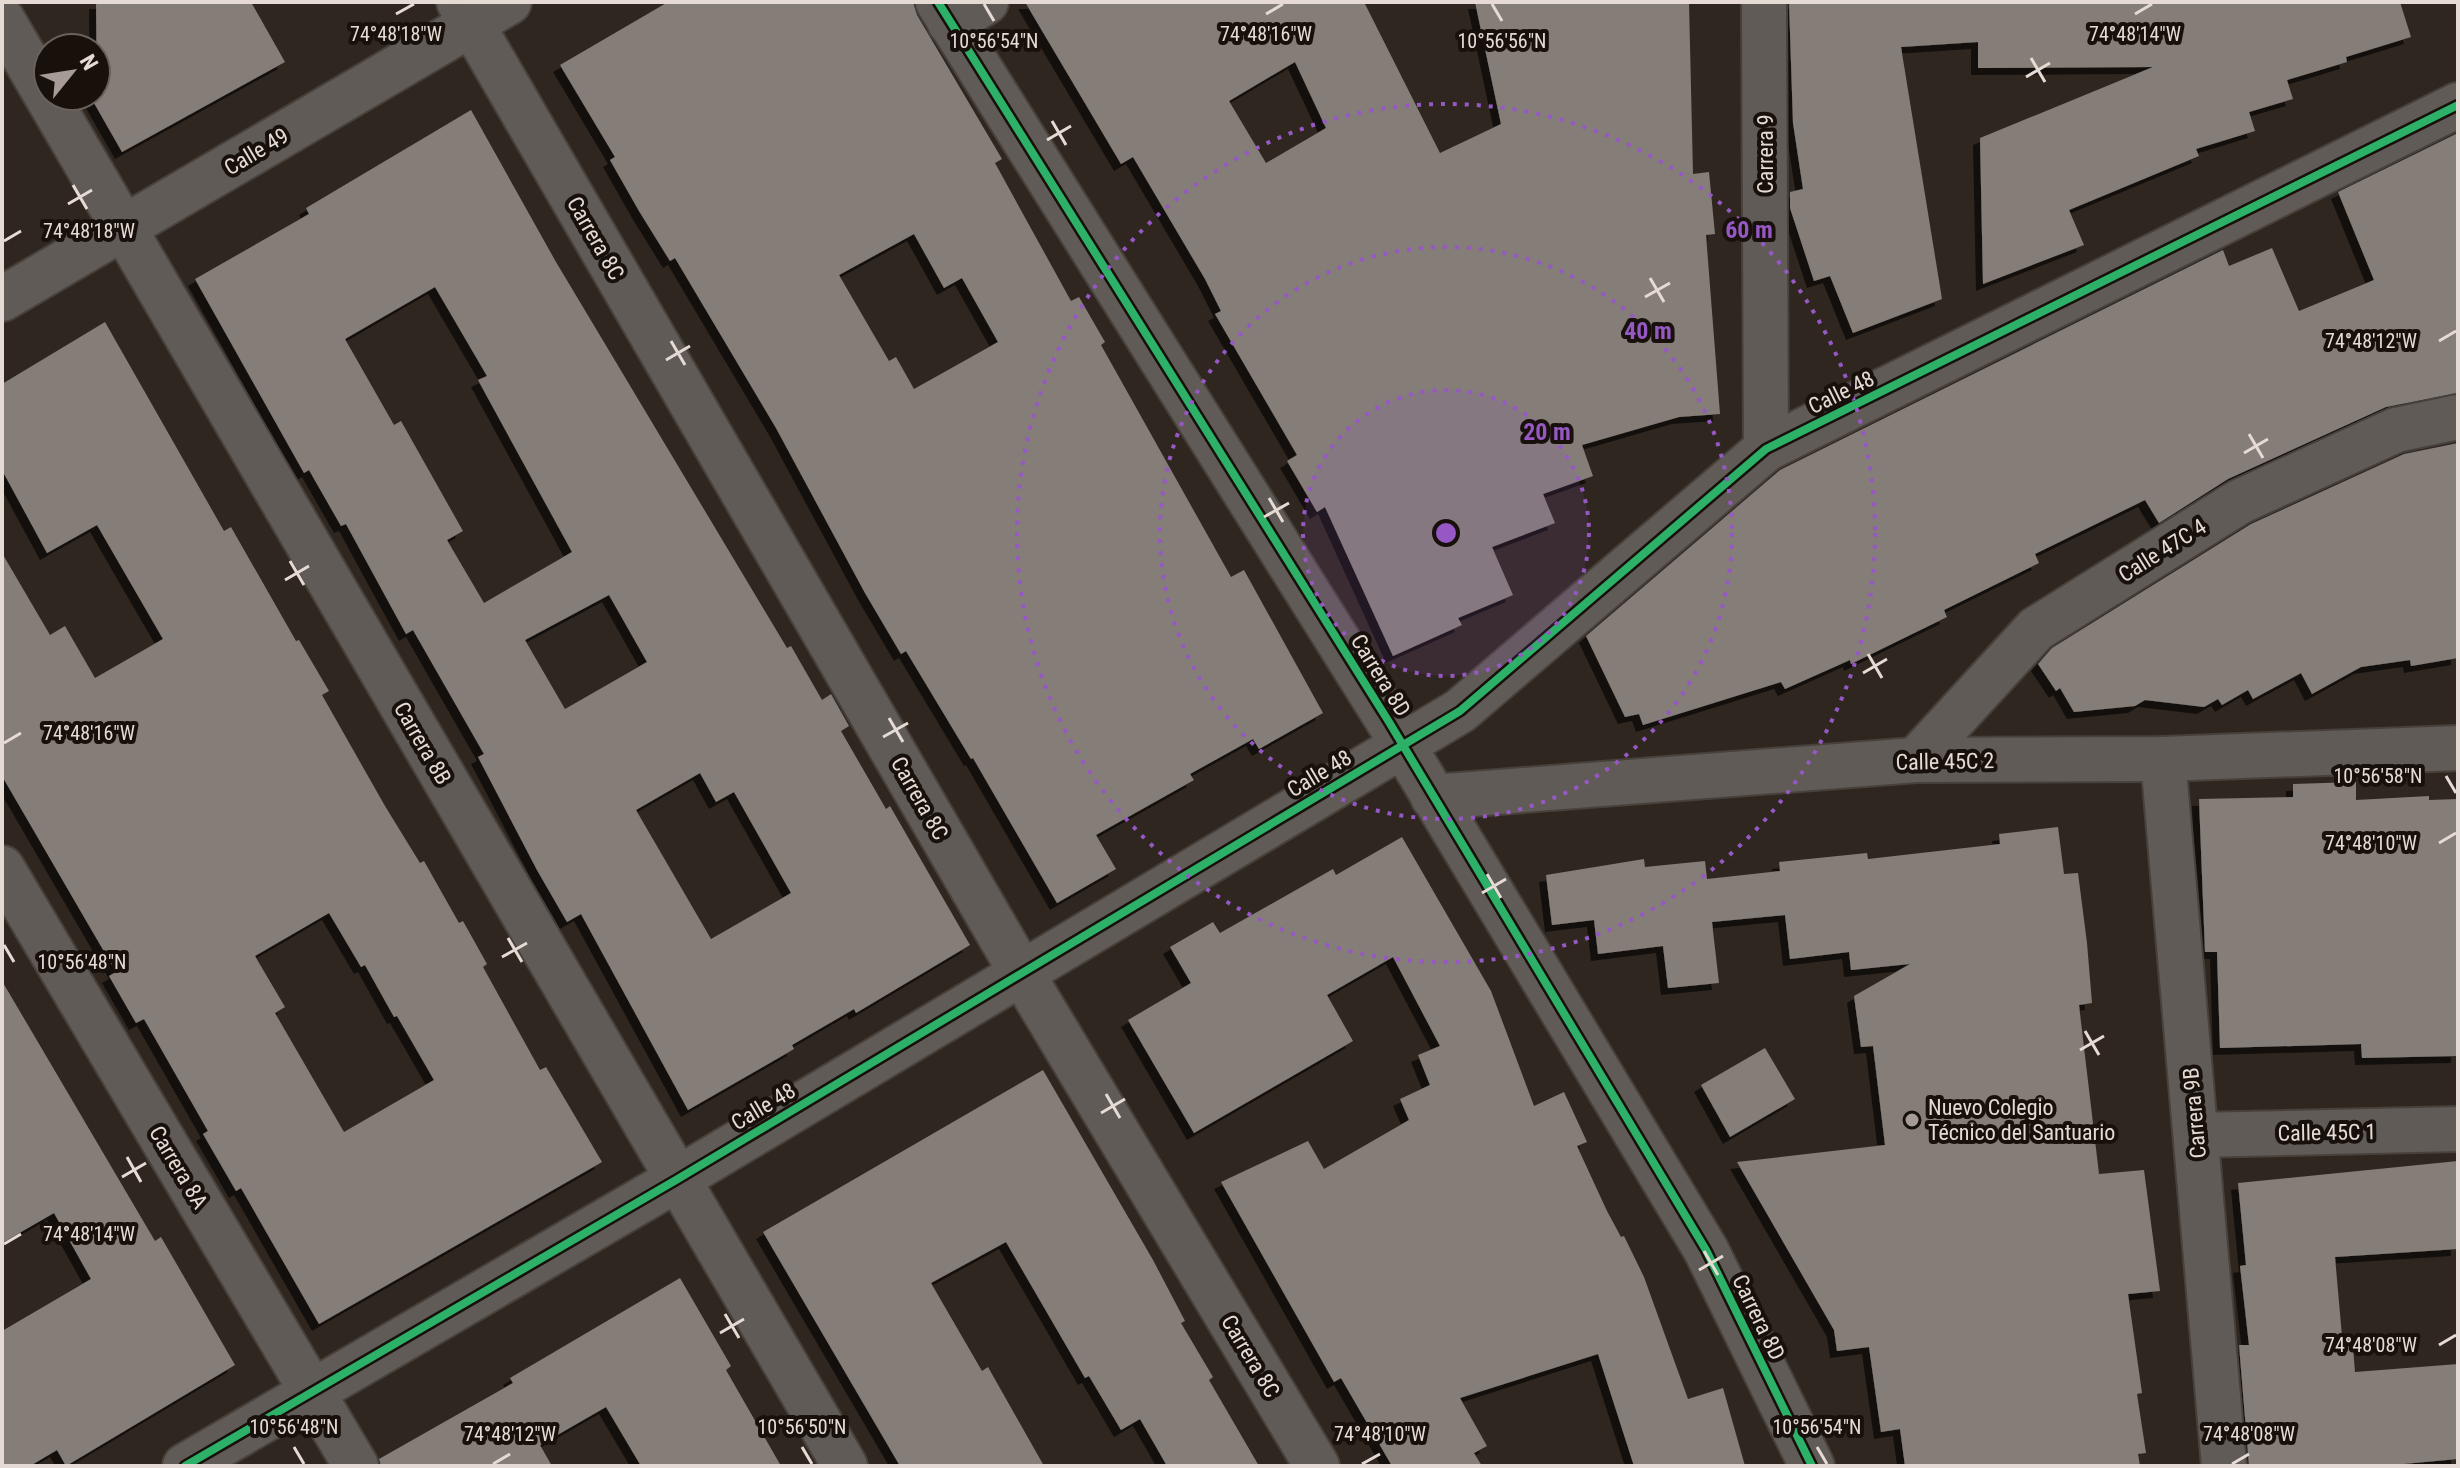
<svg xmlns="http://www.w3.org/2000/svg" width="2460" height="1468" font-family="'Roboto Condensed',sans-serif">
<defs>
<filter id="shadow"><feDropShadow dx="-7" dy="7" stdDeviation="0" flood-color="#0009"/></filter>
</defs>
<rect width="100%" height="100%" fill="#2f2620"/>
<!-- building -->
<g fill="#857d77" fill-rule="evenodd" filter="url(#shadow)">
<polygon points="96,2 251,2 285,62 122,152 90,96 97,96"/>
<path d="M668 2H913L917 15 1002 159 995 163 1071 301 1079 297 1105 342 1101 345 1231 577 1244 570 1323 713 1259 749 1253 739 1190 774 1194 780 1096 835 1116 869 1057 903 973 758 971 759 906 651 901 654 865 593 776 428 675 258 670 261 639 211 610 160 615 157 560 65ZM914 234 944 288 962 278 998 342 914 389 896 357 889 361 839 275Z"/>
<path d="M1025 2H1364L1440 153 1501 124 1475 2H1689L1693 174 1709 172 1715 234 1706 235 1720 414 1679 417 1582 445 1593 476 1543 494 1555 523 1492 547 1513 595 1458 618 1462 625 1393 656 1325 507 1317 512 1287 461 1297 455 1215 314 1221 311 1205 279 1133 157 1121 164ZM1295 62 1326 128 1266 163 1229 101Z"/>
<polygon points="1789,2 2400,2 2411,37 2346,57 2347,62 2287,80 2293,99 2249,112 2255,131 2196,149 2199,156 2069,210 2084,245 1983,284 1980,138 2153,67 1978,68 1978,42 1901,47 1942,299 1853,333 1830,276 1814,281 1790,208 1790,192 1803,189 1793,123"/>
<path d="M471 110 556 262 787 648 791 646 822 700 831 694 849 726 841 731 886 809 890 806 970 945 856 1013 854 1009 792 1045 794 1049 688 1110 581 914 567 922 537 870 478 757 484 754 413 630 406 634 346 524 341 526 309 470 304 473 195 279 309 214 306 208ZM435 287 487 376 478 380 572 552 484 603 447 540 463 531 401 421 394 425 345 339ZM609 595 647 662 565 709 525 640ZM700 773 716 802 734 792 791 893 711 939 636 810Z"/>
<polygon points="2458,133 2458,393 2386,407 2228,479 2159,523 2145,500 2035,554 2039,563 1944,610 1947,617 1851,664 1850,660 1785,689 1781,682 1643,725 1639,714 1625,717 1586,636 1780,470 2223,250 2229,266 2272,248 2299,311 2374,280 2338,192"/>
<path d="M105 322 224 531 231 527 296 641 299 640 329 691 322 695 385 806 420 863 424 861 459 923 463 921 487 964 483 967 540 1070 546 1067 602 1162 319 1324 241 1188 236 1191 203 1134 208 1131 144 1019 136 1023 109 976 116 972 2 776V553L50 635 65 626 95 678 163 639 97 525 47 553 2 470V384ZM329 913 361 967 365 965 394 1017 397 1016 434 1080 344 1132 275 1013 285 1007 255 956Z"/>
<polygon points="2458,443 2458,658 2411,666 2410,660 2361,667 2312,694 2301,673 2253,699 2248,690 2222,705 2218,699 2204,707 2145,700 2135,706 2074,712 2060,688 2056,691 2038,664 2052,648 2251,524 2404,454"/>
<polygon points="2356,782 2356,800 2429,796 2429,800 2458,799 2458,1056 2362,1058 2361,1044 2220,1048 2217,952 2205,952 2199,799 2293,797 2293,784"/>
<polygon points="2058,827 2064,874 2078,873 2087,943 2092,1003 2079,1005 2099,1174 2144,1170 2160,1291 2128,1294 2142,1393 2137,1394 2146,1453 2138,1454 2140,1466 1905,1466 1900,1429 1881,1432 1869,1347 1837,1351 1834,1330 1737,1162 1885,1145 1873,1046 1861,1047 1854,996 1910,964 1851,970 1849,952 1790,959 1785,915 1712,922 1719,983 1668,988 1663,946 1598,954 1594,920 1552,925 1546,875 1644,859 1645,867 1705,861 1707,879 1780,871 1779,862 1867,853 1868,859 2000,844 1999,834"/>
<polygon points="1402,837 1491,991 1534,1106 1564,1092 1587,1142 1577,1146 1607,1211 1621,1237 1624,1236 1644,1277 1688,1399 1723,1388 1745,1466 1634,1466 1598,1354 1460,1398 1487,1446 1474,1453 1482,1466 1392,1466 1341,1378 1334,1382 1221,1182 1308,1141 1324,1169 1409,1120 1400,1099 1430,1085 1418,1055 1440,1046 1393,957 1327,995 1353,1041 1194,1133 1128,1020 1191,983 1170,947 1213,922 1220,933 1333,869 1336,875"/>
<polygon points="2,981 155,1241 161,1237 235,1365 66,1466 57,1450 30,1466 2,1466 2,1331 91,1279 54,1213 2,1243"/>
<polygon points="1765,1048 1795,1099 1730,1137 1701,1085"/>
<polygon points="1043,1070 1153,1260 1185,1321 1181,1323 1213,1377 1209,1380 1259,1466 1167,1466 1140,1419 1121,1430 1089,1376 1085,1378 1006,1242 931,1283 982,1371 988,1367 1044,1466 900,1466 763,1232"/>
<polygon points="2458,1161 2458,1249 2335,1257 2342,1336 2352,1335 2355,1372 2458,1364 2458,1459 2381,1466 2249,1466 2239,1345 2249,1345 2240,1266 2246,1265 2238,1183"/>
<polygon points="680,1278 731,1366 726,1370 781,1466 641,1466 606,1407 540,1445 552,1466 381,1466 379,1459 513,1383 510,1378"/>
</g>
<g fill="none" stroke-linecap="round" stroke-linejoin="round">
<!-- minor casing -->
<g stroke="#48413b" stroke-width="48">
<g id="minor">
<polyline points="459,2 1021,972 1317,1466"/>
<polyline points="938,2 1389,722 1706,1250 1812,1466"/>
<polyline points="1764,2 1766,449"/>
<polyline points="2,19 845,1466"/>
<polyline points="950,23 986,2"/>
<polyline points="2,299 509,2"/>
<polyline points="2163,759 2224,1466"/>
<polyline points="1916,760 2036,629 2239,502 2396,430 2458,417"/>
<polyline points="1433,797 1916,760 2163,759 2458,748"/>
<polyline points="2,868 356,1466"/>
<polyline points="2196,1135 2458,1129"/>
<polyline points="185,1466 676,1180 1460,711 1766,449 2458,105"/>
</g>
</g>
<!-- minor -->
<use href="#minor" stroke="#615b57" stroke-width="44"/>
<!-- cycleway casing -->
<g stroke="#17100b" stroke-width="13">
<g id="cycleway">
<polyline points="938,2 1389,722 1706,1250 1812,1466"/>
<polyline points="185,1466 676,1180 1460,711 1766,449 2458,105"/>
</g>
</g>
<!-- cycleway -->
<use href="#cycleway" stroke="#2db169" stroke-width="8"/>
</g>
<!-- ticks -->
<path fill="none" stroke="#e6dbd4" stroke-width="3" d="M984 4 994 21M1492 4 1502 21M396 14 414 4M1266 14 1283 4M2135 14 2152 4M2031 58 2045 82M2026 77 2050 63M1052 121 1066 145M1047 140 1071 126M73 185 87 209M68 204 92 190M4 241 21 231M1650 278 1664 302M1645 297 1670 283M671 341 685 365M2439 341 2456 331M666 360 690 346M2249 434 2263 458M2244 453 2268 439M1269 498 1283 522M1264 517 1289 503M290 561 304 585M285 580 309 566M1868 654 1882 678M1863 673 1887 659M889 718 903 742M883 737 908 723M4 743 21 733M2446 776 2456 793M2439 843 2456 833M1487 874 1501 898M1482 893 1506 879M508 938 522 962M4 945 14 962M502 957 527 943M2085 1031 2099 1055M2080 1050 2104 1036M1106 1094 1120 1118M1101 1113 1125 1099M127 1157 141 1182M122 1177 146 1163M4 1244 21 1234M1704 1251 1718 1275M1699 1270 1723 1256M725 1314 739 1338M720 1333 744 1319M2439 1345 2456 1335M294 1447 304 1464M802 1447 812 1464M1817 1447 1827 1464M493 1464 510 1454M1362 1464 1380 1454M2232 1464 2249 1454"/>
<!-- distance rings -->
<circle cx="1446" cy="533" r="143" fill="#9658c4" fill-opacity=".12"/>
<g fill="none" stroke="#9658c4" stroke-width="4" stroke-dasharray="4 8">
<circle cx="1446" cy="533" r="143"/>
<circle cx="1446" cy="533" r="286"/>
<circle cx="1446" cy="533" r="429"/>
</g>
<!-- markers -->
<circle fill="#a69c95" stroke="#17100b" stroke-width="3" cx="1912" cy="1120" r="8"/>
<g text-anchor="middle" stroke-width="8" stroke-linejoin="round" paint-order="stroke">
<!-- street labels -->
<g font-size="22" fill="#e6dbd4" stroke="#17100b">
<text transform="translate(256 151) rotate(-31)" y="8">Calle 49</text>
<text transform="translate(1765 154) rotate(-90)" y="8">Carrera 9</text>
<text transform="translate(596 238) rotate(60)" y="8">Carrera 8C</text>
<text transform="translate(1841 392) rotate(-26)" y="8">Calle 48</text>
<text transform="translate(2162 550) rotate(-32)" y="8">Calle 47C 4</text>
<text transform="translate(1381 675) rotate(58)" y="8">Carrera 8D</text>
<text transform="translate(423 743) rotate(60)" y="8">Carrera 8B</text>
<text transform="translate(1945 761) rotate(-1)" y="8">Calle 45C 2</text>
<text transform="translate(1319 773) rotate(-31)" y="8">Calle 48</text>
<text transform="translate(920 798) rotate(60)" y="8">Carrera 8C</text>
<text transform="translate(763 1106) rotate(-31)" y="8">Calle 48</text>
<text transform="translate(2194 1113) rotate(-95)" y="8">Carrera 9B</text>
<text transform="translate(2327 1132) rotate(-1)" y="8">Calle 45C 1</text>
<text transform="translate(179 1167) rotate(59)" y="8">Carrera 8A</text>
<text transform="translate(1759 1317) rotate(64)" y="8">Carrera 8D</text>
<text transform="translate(1251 1356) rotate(59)" y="8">Carrera 8C</text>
</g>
<!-- poi labels -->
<g font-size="22" fill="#e6dbd4" stroke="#17100b" text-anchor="start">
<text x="1928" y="1115">Nuevo Colegio<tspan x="1928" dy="25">Técnico del Santuario</tspan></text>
</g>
</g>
<g font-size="20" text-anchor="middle" fill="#e6dbd4" stroke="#17100b" stroke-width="8" stroke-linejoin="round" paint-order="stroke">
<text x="396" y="41">74°48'18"W</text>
<text x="1266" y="41">74°48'16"W</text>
<text x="2135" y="41">74°48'14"W</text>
<text x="994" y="48">10°56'54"N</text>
<text x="1502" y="48">10°56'56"N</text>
<text x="89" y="238">74°48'18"W</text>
<text x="2371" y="348">74°48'12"W</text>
<text x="89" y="740">74°48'16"W</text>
<text x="2378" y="783">10°56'58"N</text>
<text x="2371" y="850">74°48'10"W</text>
<text x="82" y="969">10°56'48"N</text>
<text x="89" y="1241">74°48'14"W</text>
<text x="2371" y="1352">74°48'08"W</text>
<text x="294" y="1434">10°56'48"N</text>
<text x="802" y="1434">10°56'50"N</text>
<text x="1817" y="1434">10°56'54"N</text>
<text x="510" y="1441">74°48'12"W</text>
<text x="1380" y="1441">74°48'10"W</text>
<text x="2249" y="1441">74°48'08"W</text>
</g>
<circle cx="1446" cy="533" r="12" fill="#9658c4" stroke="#17100b" stroke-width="4"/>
<g font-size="24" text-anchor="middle" font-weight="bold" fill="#9658c4" stroke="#17100b" stroke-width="8" stroke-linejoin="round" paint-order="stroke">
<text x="1749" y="238">60 m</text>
<text x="1648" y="339">40 m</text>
<text x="1547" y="440">20 m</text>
</g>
<!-- border -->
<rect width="2460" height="1468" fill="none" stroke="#e6dbd4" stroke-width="8"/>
<!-- north arrow -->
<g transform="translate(72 72) rotate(60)"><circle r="38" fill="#17100b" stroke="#6a615b" stroke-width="2"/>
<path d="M0-6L14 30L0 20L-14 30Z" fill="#a69c95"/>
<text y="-12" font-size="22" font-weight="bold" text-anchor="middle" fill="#e6dbd4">N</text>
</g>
</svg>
